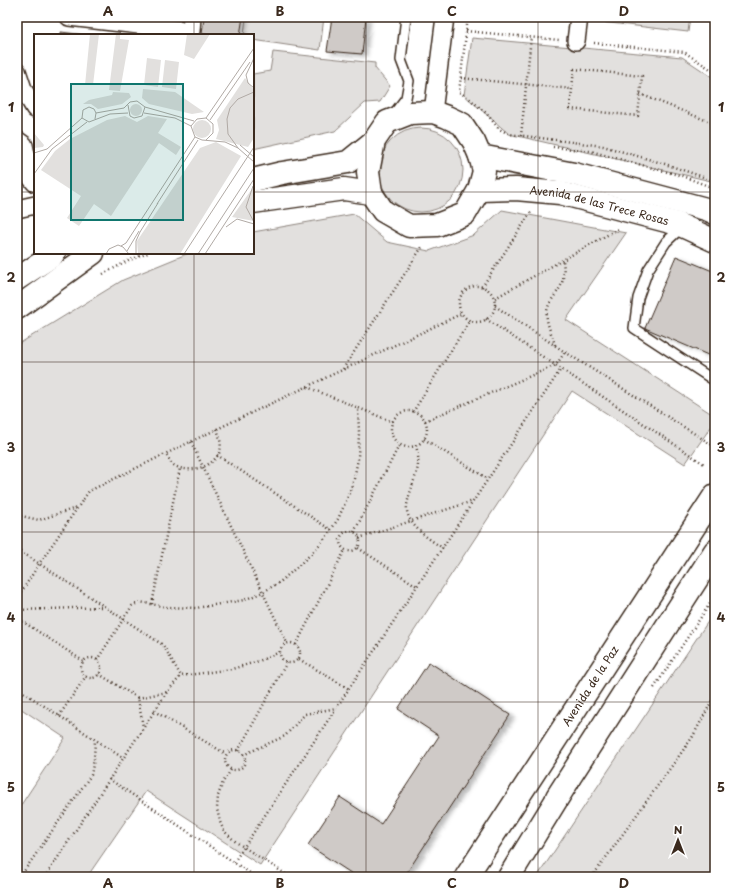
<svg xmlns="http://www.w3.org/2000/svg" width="732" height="894" font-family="'Playpen Sans',sans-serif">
<defs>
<filter id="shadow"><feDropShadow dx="4.5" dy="2.5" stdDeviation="2" flood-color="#0004"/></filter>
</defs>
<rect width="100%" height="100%" fill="#fff"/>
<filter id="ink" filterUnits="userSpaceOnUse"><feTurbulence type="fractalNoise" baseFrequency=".025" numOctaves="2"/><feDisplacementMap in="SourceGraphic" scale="8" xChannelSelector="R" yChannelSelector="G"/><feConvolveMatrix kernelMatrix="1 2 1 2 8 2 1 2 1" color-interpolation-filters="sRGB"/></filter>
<g filter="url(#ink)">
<!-- green -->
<g fill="#e2e0de" stroke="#8e857e">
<polygon points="246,17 324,17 320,50 253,40 253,35 244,35"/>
<polygon points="592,17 690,17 688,32 592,21"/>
<polygon points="472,38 682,57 715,79 715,182 509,134 464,95"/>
<polygon points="273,52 375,63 375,68 390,86 380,102 365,103 335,131 253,149 253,74 270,71"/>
<circle cx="421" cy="170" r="42"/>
<polygon points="502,210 626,233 566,320 715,416 715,421 685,464 572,391 260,865 146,791 87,877 17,877 17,811 65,738 17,706 17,345 123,280 189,253 253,253 253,232 354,214 387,242 429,251 474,235"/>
<polygon points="715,611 715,877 537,877"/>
</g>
<!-- building -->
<g fill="#cfcac7" stroke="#3b2a1e" filter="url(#shadow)">
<polygon points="204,17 243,17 240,35 212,35 202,34"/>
<polygon points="332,17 366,17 362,54 327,51"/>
<polygon points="61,32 85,35 61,35"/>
<polygon points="676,256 715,272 715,358 645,328"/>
<polygon points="429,662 510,715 404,877 357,877 308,845 340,797 381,824 439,736 398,709"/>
</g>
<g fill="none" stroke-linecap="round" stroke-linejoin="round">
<!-- lane casing -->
<g stroke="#3b2a1e" stroke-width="12">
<g id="lane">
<polyline points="393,115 406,98 409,81 401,60 406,17"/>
<polyline points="682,227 666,242 648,270 638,298 634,328 715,381"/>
</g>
</g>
<!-- street casing -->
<g stroke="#3b2a1e" stroke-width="20">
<g id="street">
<polyline points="69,17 191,31 192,17"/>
<polyline points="576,41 579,17"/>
<polyline points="17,71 23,89 35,109"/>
<polyline points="433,112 445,17"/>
<polyline points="17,140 24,145 31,178 35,183"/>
<polyline points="17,209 35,205"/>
</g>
</g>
<!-- secondary casing -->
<g stroke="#3b2a1e" stroke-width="25">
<g id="secondary">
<polygon points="433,112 447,117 462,124 474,142 480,156 484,171 479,190 465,214 437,225 409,226 383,211 371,193 368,172 374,141 387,122 410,113"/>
<polyline points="480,156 574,174 706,209 715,213"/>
<polyline points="253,180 282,173 348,162 374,141"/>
<path id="s1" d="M479 190 516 189 560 193 678 224 715 241"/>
<polyline points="253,202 344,189 371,193"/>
<polyline points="17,279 52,256 54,253"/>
<polyline points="17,308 93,253"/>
<polyline points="557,797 715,551"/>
<path id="s2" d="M466 877 715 495"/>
</g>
</g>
<!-- highway casing -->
<g stroke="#3b2a1e" stroke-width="25">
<polyline id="highway" points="509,877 568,781"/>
</g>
<!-- path -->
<g stroke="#3b2a1e" stroke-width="2.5" stroke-dasharray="1 3" stroke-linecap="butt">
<polyline points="468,17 459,92 470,99 486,113 499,129 509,134 603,146 665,164 715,181"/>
<polyline points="466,31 559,40"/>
<polyline points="594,43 684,52 715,72"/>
<polygon points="574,69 642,76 638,116 570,109"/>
<polyline points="461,78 572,89"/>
<polyline points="640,94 715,124"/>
<polyline points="521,136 531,37"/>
<polyline points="553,147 590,151 682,176 711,187"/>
<polyline points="103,274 130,260 148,253"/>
<circle cx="477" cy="304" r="18"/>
<polyline points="482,287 531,212"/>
<polyline points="495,298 618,229"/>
<polyline points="495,306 565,352 714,446"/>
<polyline points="486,319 704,464"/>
<path d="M555 345C552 334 545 322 547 311 549 300 559 292 562 283 564 275 564 268 563 260"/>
<polyline points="343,369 422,247"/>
<polyline points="307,387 393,422"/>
<circle cx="409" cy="429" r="18"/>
<polyline points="413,412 470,320"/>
<polyline points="425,421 556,365 565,352"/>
<polyline points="217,429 463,313"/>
<polyline points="424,439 488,479"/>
<polyline points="191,442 287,643"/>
<path d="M416 445C417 451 419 457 418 463 418 472 414 479 412 487 410 494 406 503 407 511 410 527 430 540 443 548"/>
<polyline points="217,455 331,530"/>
<polyline points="17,515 39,520 76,508"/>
<circle cx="350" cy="541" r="10"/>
<polyline points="354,532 400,444"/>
<polyline points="359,538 473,501"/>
<polyline points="358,548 417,586"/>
<polyline points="17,549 163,645 181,676"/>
<path d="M17 599 39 564 89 491 217 429C219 435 222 444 220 451 214 468 186 475 172 464 170 462 168 457 166 454"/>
<polyline points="17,604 18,605 21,613 17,623"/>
<polyline points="152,604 180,468"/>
<polyline points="20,610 103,607"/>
<polyline points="19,619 83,661"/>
<circle cx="290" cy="653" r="10"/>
<polyline points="296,645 345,550"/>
<circle cx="91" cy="668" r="10"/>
<polyline points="299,659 349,689"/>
<polyline points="97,660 132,606 140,602 167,607 196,608 244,600 263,592 280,582 296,568 312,553 327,536 338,519 347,499 354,479 358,459 359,432 358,409"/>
<polyline points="99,674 138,698 143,727"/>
<polyline points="17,688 123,758"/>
<polyline points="654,688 715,596"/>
<polyline points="138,698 167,692"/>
<polyline points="154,711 226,754"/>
<polyline points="59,716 86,676"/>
<circle cx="235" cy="760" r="10"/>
<polyline points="238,751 287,662"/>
<polyline points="243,755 285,736 305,714 336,708"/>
<polyline points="231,770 223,782 218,796 217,809 220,822 224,831 236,842 290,877"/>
<polyline points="109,779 256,877"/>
<polyline points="234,862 561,369"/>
<polyline points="20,877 91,775 94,759 95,740"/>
<polyline points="45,877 167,692 181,676 232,669 259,661 280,652"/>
<polyline points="592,877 692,738 715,695"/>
</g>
<!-- lane -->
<use href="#lane" stroke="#fff" stroke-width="9"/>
<!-- street -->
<use href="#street" stroke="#fff" stroke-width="17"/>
<!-- secondary -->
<use href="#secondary" stroke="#fff" stroke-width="22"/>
<!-- highway -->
<use href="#highway" stroke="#fff" stroke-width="22"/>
</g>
</g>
<!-- grid -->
<path fill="none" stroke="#3b2a1e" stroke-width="1" stroke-opacity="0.55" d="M194 17V35M366 17V877M538 17V877M17 192H35M253 192H715M194 253V877M17 362H715M17 532H715M17 702H715"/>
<g text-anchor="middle" stroke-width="3.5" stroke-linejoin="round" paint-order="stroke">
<!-- street labels -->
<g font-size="11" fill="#3b2a1e" stroke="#fff">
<text dy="4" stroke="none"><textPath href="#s1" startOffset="122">Avenida de las Trece Rosas</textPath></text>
<text dy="4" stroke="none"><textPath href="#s2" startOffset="228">Avenida de la Paz</textPath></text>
</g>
</g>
<!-- overview -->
<g transform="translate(34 34)">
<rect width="220" height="220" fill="#fff"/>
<path d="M56 0H65L59 51H51ZM82 0H86V5L95 6 86 57 75 56ZM153 0H176L160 25 150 21ZM113 24 127 26 124 53 110 51ZM131 26 145 28 142 55 128 53ZM211 44 220 56V104L214 113 182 105 185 96 183 86ZM109 55 141 58 170 78 158 80 115 70 108 64ZM79 58 95 59 97 63 88 70 64 75 57 70H49L55 66 78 61ZM96 76a6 6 0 1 1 12 0a6 6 0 1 1-12 0ZM91 82 103 88 114 82 133 85 124 99 147 113 142 121 125 109 77 182 60 170 45 192 33 184 47 162 7 136 21 117 36 105 73 86ZM159 95a9 9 0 1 1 18 0a9 9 0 1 1-18 0ZM0 99 10 111 9 113 0 114ZM182 108 207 122 146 220H104L103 207 166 114ZM220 152V187L198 183Z" fill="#e2e0de"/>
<path fill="none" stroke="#b1aaa5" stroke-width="1" d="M220 24 212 41 214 49 220 54M111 73 160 87M62 79 90 74 96 68 103 67 111 73 108 82 100 84 96 82 94 71M110 79 141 84 157 92M172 84 220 14M61 85 62 79 60 75 55 73 49 76 48 84 55 88 76 80 94 79M176 86 216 28M172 106 179 99V90L172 84 163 85 157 92 161 103 168 106 191 108 204 114 220 128M206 111 220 123M204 114 194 100 193 85 196 74 204 65 220 58M0 119 13 115 48 84M0 140 18 115 53 88M219 152 212 173 220 188M123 170 164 106M192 193 203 185 220 190M87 212 92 209 161 103M93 217 105 197M72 220 75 215 84 211 89 213 95 220M102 220V207L106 198 124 169M150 220 220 113M164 220 220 134M171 220 220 145"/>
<path fill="#0f766e" fill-opacity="0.15" stroke="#0f766e" stroke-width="2" d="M37 50H149V186H37Z"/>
<rect width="220" height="220" fill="none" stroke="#3b2a1e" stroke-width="2"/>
</g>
<!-- margin -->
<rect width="732" height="894" fill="none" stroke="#fff" stroke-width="44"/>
<!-- north arrow -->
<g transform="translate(678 840)" stroke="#ffffff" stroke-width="3" paint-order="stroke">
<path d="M0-3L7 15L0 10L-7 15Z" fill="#3b2a1e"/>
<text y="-6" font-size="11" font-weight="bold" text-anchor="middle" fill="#3b2a1e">N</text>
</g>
<rect x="22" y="22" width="688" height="850" fill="none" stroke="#3b2a1e" stroke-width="1.5"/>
<g font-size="13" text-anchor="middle" font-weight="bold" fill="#3b2a1e">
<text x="108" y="16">A</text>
<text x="280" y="16">B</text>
<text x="452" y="16">C</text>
<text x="624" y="16">D</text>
<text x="11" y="112">1</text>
<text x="721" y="112">1</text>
<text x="11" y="282">2</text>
<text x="721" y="282">2</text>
<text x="11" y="452">3</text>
<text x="721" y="452">3</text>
<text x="11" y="622">4</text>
<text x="721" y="622">4</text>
<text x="11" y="792">5</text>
<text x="721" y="792">5</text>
<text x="108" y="888">A</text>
<text x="280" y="888">B</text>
<text x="452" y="888">C</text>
<text x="624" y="888">D</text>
</g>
</svg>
